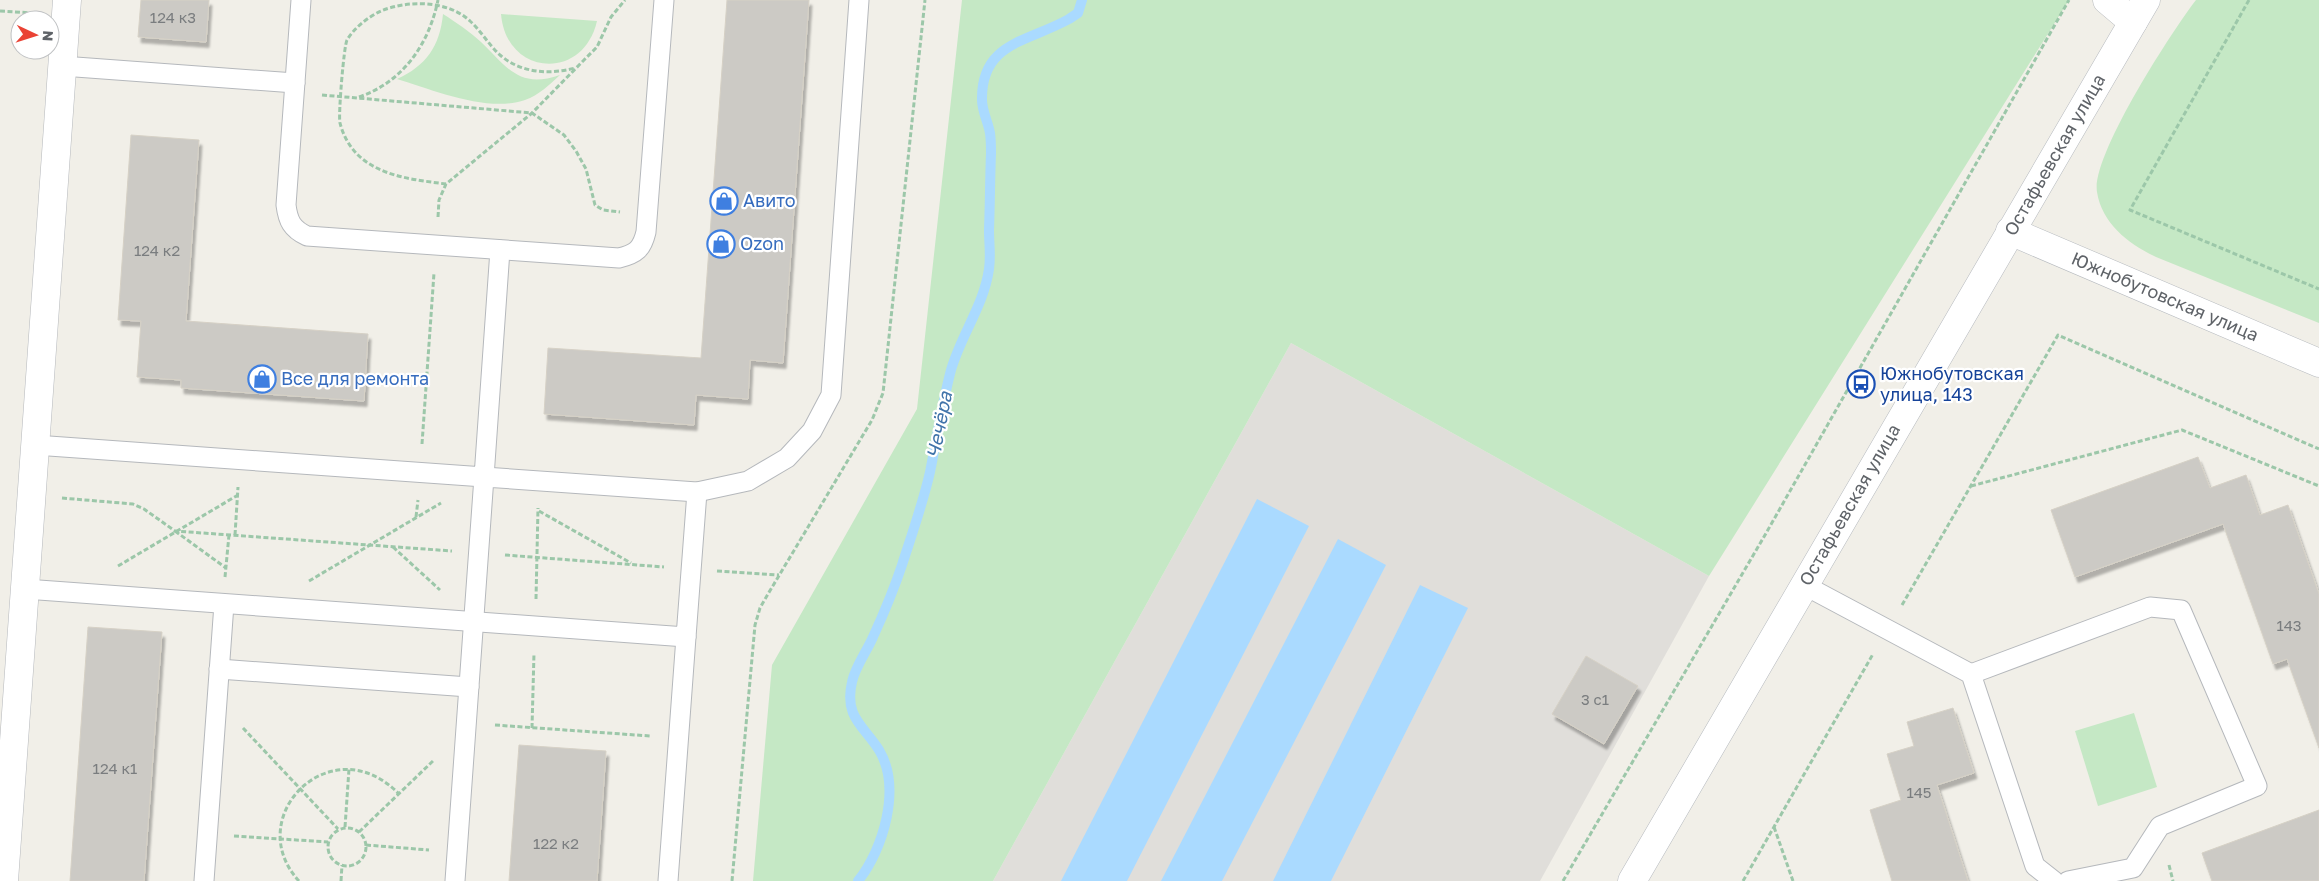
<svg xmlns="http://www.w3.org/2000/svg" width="2319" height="881" font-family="'Golos Text',sans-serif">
<defs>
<filter id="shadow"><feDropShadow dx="3" dy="5.5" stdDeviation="1" flood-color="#0004"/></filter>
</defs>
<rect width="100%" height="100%" fill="#f1efe8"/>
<!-- industrial -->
<polygon fill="#e0deda" points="1291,343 1709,576 1540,881 993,881"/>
<!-- green -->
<g fill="#c5e8c5">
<polygon points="962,0 2069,0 1709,576 1291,343 993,881 753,881 772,665 917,409"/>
<path d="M2196 0H2319V323L2156 257C2129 244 2102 224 2097 192 2091 156 2172 31 2196 0Z"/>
<path d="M443 14C457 23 469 31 481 42 508 68 519 89 560 75 549 85 539 95 525 100 488 113 433 90 397 79 426 66 440 46 443 14Z"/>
<path d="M501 14 597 21C583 82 506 76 501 14Z"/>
<polygon points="2134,713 2157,787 2098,806 2075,731"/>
</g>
<!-- water -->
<g fill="#aadaff">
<polygon points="1257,499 1309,526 1127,881 1061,881"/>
<polygon points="1338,539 1386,565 1222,881 1161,881"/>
<polygon points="1420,585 1468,608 1331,881 1273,881"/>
</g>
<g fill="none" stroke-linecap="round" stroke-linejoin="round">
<!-- stream -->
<path stroke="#aadaff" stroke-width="10" d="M858 881C883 850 902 788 879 750 863 725 844 717 852 682 855 667 867 651 873 637 884 613 894 589 902 565 912 534 923 503 930 472 937 438 942 404 951 370 961 335 984 305 989 269 991 256 989 243 989 230 990 204 990 178 991 153 991 146 991 140 990 133 988 122 982 111 982 100 981 42 1028 42 1069 19L1078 13 1082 0"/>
</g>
<!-- building -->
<g fill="#cccac5" stroke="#d6d1c6" filter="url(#shadow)">
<polygon points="141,0 209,0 206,42 138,37"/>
<polygon points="727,0 809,0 783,363 750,360 748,399 696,395 694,425 544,414 548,348 701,358"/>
<polygon points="131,135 199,140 186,321 368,334 364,401 181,388 181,380 137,377 141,321 118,320"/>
<polygon points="2198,457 2210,488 2246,475 2260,515 2288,505 2319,594 2319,748 2287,659 2273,664 2223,524 2075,577 2051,510"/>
<polygon points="88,627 162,632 144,881 70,881"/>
<polygon points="1586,656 1638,686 1604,744 1552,714"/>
<polygon points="1953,708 1974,773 1937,785 1968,881 1892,881 1870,810 1901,800 1887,754 1914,746 1907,722"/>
<polygon points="519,745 606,751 597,881 509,881"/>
<polygon points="2319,810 2319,881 2212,881 2202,853"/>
</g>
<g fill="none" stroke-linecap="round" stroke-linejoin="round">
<!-- lane casing -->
<g stroke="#b5b8bc" stroke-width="21">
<g id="lane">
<path d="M301 0 286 205C288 221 292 229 307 236L619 258C636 254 642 249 646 232L664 0"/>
<polyline points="62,66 295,83"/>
<polyline points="35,445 484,477 500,250"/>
<polyline points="1804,585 1971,674 2035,866 2054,881"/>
<polyline points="25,589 686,637 697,492"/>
<polyline points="219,669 469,687"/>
<polyline points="1971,674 2150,607 2181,610 2257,786 2160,826 2133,868 2068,881"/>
<polyline points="204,881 224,604"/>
<polyline points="455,881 484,477 697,492 748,481 787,458 812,431 831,395 859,0"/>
<polyline points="668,881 686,637"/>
</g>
</g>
<!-- street casing -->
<g stroke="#b5b8bc" stroke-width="29">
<g id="street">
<polyline points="2107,0 2133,22"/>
<polyline points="4,881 67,0"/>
</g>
</g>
<!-- secondary casing -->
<g stroke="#b6babf" stroke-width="29">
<g id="secondary">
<polyline points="2010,231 2319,363"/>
<polyline points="1632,881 2146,0"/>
</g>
</g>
<!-- path -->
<g stroke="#9cc7a9" stroke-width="3" stroke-dasharray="5 2.5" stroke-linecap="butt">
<polyline points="2249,0 2130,210 2319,289"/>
<polyline points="0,11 33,13"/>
<polyline points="322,95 532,113 564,135 576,151 586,169 595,205 603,210 620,212"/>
<path d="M359 97C403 82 429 44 438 0"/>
<path d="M446 184C416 180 381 177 358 155 349 146 343 135 340 123 338 116 344 45 347 40 354 28 368 17 381 11 407 0 448 0 470 21 481 31 489 45 500 55 521 73 549 75 575 68"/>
<polyline points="438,217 439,200 446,184 532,113 584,60 597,47 611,17 625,0"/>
<polyline points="422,444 434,273"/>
<polyline points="1971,486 2182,430 2319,486"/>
<polyline points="62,498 133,504 144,509 175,531 452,551"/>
<polyline points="539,511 631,563"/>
<polyline points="416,517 418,500"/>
<polyline points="175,531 226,568"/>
<polyline points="235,535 238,487"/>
<polyline points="393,547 440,590"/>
<polyline points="505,555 664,567"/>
<polyline points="118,566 238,495"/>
<polyline points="717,571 779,575"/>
<polyline points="225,577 229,535"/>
<polyline points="309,581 441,503"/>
<polyline points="536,599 538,508"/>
<polyline points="1902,605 2058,335 2319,449"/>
<polyline points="495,725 650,736"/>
<polyline points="243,728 338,829"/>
<polyline points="532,728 534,653"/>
<polyline points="345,827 349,769"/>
<polyline points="1774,827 1793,881"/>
<circle cx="347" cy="847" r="19"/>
<polyline points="359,832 434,760"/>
<polyline points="234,836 328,842"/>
<polyline points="366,845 429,850"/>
<polyline points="2169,865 2173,881"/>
<path d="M299 881C240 817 332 725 399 794"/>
<polyline points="341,881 342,865"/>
<polyline points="732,881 755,625 760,608 768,594 872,420 883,393 925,0"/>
<polyline points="1563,881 1765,535 2069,0"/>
<polyline points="1743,881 1873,654"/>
</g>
<!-- lane -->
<use href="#lane" stroke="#fff" stroke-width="19"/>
<!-- street -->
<use href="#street" stroke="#fff" stroke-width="28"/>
<!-- secondary -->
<use href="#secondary" stroke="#fff" stroke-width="28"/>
</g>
<!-- icons -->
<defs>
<g id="shop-ring" transform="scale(1.4375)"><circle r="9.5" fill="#fff" stroke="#3f7fe0" stroke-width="1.5"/><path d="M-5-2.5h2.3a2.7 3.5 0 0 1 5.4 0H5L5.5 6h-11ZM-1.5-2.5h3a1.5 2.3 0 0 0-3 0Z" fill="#3f7fe0"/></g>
<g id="bus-ring" transform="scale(1.4375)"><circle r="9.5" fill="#fff" stroke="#1a4fb4" stroke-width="1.5"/><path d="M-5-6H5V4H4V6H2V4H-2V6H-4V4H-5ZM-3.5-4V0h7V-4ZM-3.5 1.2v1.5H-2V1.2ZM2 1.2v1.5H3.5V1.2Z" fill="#1a4fb4"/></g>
</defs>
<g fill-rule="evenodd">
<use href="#shop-ring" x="724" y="201"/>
<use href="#shop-ring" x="721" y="244"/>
<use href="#shop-ring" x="262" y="379"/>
<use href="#bus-ring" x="1861" y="384"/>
</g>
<g text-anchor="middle" stroke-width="4.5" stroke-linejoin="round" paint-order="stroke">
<!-- number labels -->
<g font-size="15" fill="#7a7d7f">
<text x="173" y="23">124 к3</text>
<text x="157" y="256">124 к2</text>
<text x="2289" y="631">143</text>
<text x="1595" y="705">3 с1</text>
<text x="115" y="774">124 к1</text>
<text x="1919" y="798">145</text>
<text x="556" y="849">122 к2</text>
</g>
<!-- street labels -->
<g font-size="18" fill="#5f6368" stroke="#fff">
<text transform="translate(2055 155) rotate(-60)" y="6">Остафьевская улица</text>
<text transform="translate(2165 297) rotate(23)" y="6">Южнобутовская улица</text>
<text transform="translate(1850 505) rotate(-60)" y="6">Остафьевская улица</text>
</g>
<!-- shop labels -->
<g font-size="18" fill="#366cbe" stroke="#fff" text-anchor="start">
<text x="743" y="207">Авито</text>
<text x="740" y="250">Ozon</text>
<text x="281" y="385">Все для ремонта</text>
</g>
<!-- transit labels -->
<g font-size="18" fill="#164399" stroke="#fff" text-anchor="start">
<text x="1880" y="380">Южнобутовская<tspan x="1880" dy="21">улица, 143</tspan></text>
</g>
<!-- water labels -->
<g font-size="19" font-style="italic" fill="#4174aa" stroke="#fff">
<text transform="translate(939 425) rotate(-79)" y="7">Чечёра</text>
</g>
</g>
<!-- north arrow -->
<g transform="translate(35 35) rotate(94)"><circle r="24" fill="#ffffff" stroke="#bfc1c3"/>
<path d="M0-4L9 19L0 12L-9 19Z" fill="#ea4335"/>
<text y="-8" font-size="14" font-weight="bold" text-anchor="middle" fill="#5f6368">N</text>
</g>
</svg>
